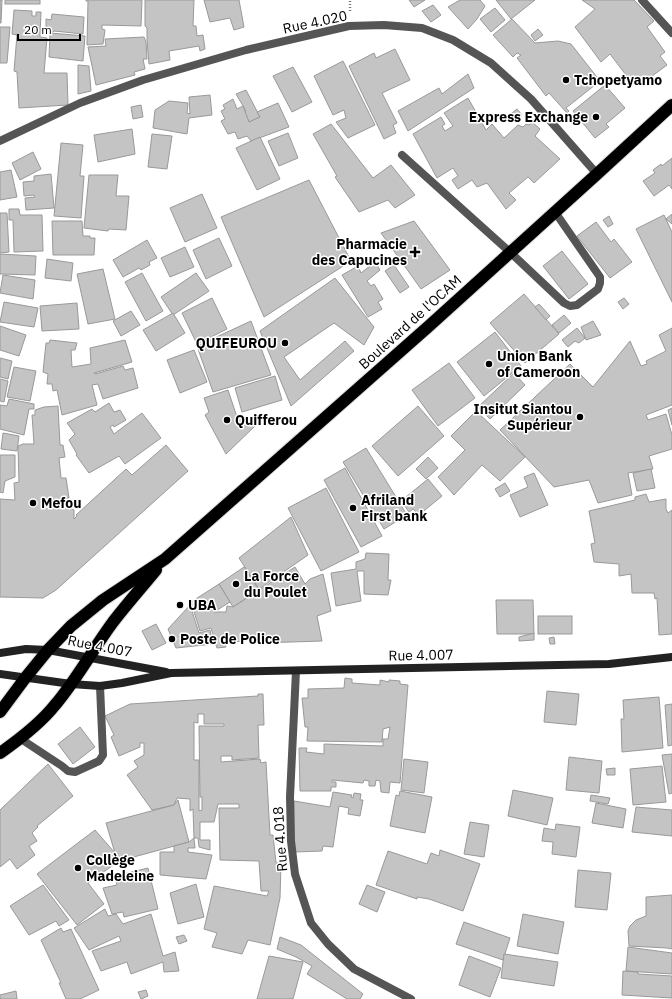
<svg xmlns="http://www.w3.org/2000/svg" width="672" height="999" font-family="'IBM Plex Sans',sans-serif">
<rect width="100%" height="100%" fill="#fff"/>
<!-- building -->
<g fill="#c4c4c4" stroke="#999" fill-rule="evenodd">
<polygon points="0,0 2,0 1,23 0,23"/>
<rect x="5" y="0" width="35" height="4"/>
<polygon points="86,0 142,0 141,26 102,25 102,29 105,30 103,44 87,45 88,1 86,1"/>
<polygon points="145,0 194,0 193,26 196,26 197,36 203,35 205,49 200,51 199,46 169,51 170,60 149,64 147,40 147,28 145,26"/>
<polygon points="204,0 239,0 244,27 234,30 230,18 210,22"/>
<polygon points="409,0 425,0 414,7"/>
<polygon points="460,0 480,0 485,6 477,19 468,29 448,7"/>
<polygon points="496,0 535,0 511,19"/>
<polygon points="582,0 634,0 654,21 647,27 665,52 660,56 667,65 640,85 633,76 629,79 610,54 601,62 575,27 595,9"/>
<polygon points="433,5 441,15 431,22 422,11"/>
<polygon points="495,8 505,20 491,32 480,19"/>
<polygon points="14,10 32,11 32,16 36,16 36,12 41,12 40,37 47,38 44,73 67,73 68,105 19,108 17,72 14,71 17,35 12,34"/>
<polygon points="52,14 84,17 83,34 54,31 53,32 46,32 46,19 51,20"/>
<polygon points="512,19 535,43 558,41 571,44 600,81 566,108 569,111 567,113 549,93 546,96 517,58 521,55 517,53 513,57 493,35"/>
<polygon points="0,27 10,27 7,63 0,63"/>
<polygon points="538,29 543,35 535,41 531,35"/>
<polygon points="50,33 85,36 83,61 49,57"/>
<polygon points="144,37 146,42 147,59 143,59 145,69 134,72 135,75 96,85 88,47 106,46 105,39"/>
<polygon points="395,49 410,80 382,93 397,123 393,125 396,133 384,139 349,66 374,53 376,58"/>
<polygon points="343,61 375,125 348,138 336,122 346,118 344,110 333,115 314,76"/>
<polygon points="78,65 89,66 91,91 78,94"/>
<polygon points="293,67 312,102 292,112 273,76"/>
<polygon points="468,74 474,88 408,131 398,111 439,88 442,94"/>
<polygon points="605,85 625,108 606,124 609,127 595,138 573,111"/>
<polygon points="246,90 260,117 249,122 244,112 246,111 236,94"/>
<polygon points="210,95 212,115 189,118 187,134 153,128 155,110 169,101 188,103 187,113 190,114 189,97"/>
<polygon points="468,98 486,130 492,124 504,138 518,125 523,127 526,124 529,125 532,122 540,129 535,136 560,159 534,183 528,177 509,193 516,200 506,209 487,183 477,187 472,180 458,189 452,180 458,176 453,168 437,178 413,134 441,117 445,124 442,126 445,131 453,126 444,113"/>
<polygon points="233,99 237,109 243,106 249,122 260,117 257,112 278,103 289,127 251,141 247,136 238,139 235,132 228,134 221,121 225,119 221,111 225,109 223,105"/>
<polygon points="141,105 143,117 133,119 131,107"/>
<polygon points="517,109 522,115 518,120 512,113"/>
<polygon points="331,124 373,178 391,165 415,195 395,208 388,200 359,212 335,177 337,176 313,134"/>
<polygon points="132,129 135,154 98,162 94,135"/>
<polygon points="288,133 298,158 279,166 268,141"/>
<polygon points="152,134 172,136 167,169 148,167"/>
<polygon points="260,137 280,179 257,190 236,148"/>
<polygon points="61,143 83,145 80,176 84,176 81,218 54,216"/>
<polygon points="33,152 41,169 20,180 12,163"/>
<polygon points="672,158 672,189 669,185 654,196 643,181 655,173 653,170 661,164 662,166"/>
<polygon points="11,170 17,197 0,200 0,172"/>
<polygon points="51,174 54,208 26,210 25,198 35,197 34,195 24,196 23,182 34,181 34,176"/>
<polygon points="89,175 118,175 116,196 129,196 126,230 109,229 108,231 84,228"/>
<polygon points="309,180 351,261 264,317 221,217"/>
<polygon points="202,194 217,228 185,242 170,208"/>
<polygon points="9,209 19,209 20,215 42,215 43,251 14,252 13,220 9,220"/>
<polygon points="0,213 7,213 9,252 0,253"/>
<polygon points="672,214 672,224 666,219"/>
<polygon points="664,215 672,232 672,302 636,229"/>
<polygon points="609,216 613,224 608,227 603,220"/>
<polygon points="52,221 82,221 83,236 90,236 90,238 95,238 94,255 53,255"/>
<polygon points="414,221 450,270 421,289 381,233"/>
<polygon points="596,222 611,242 614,239 632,262 610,278 577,236"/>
<polygon points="219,238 232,266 206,279 193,250"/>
<polygon points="147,240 157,258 149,262 150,265 141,270 139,268 123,277 113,260"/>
<polygon points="185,247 194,267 170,277 161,258"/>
<polygon points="562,251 588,284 569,299 543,266"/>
<polygon points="0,254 36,256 35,275 0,274"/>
<polygon points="47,259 73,263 71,281 45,278"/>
<polygon points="375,262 380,270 367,281 371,286 374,284 383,299 378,302 382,309 368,317 342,275 358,266 361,273"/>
<polygon points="394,265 409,287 400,293 385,271"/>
<polygon points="103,269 115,319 88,324 77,274"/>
<polygon points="142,273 163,311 146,321 125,282"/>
<polygon points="196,273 209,291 173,315 161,297"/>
<polygon points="3,275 35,280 33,299 0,293"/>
<polygon points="335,278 374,327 364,345 334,323 284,357 300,380 345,341 354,351 291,406 260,331"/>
<polygon points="524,294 559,334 525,363 490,323"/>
<polygon points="212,298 227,329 197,344 182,313"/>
<polygon points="624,298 629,304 623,309 618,302"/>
<polygon points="4,302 38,308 34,327 0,322"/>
<polygon points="77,303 79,329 42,331 40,306"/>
<polygon points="539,304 550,316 546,320 535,307"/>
<polygon points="131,311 140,325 121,336 113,321"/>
<polygon points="173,313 185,333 156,351 143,330"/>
<polygon points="564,315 571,323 559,333 552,325"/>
<polygon points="251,321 271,375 213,392 197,346"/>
<polygon points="593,321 601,335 586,340 581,327"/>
<polygon points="0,326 26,335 19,356 0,350"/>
<polygon points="577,328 585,338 579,343 575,341 568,347 562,340"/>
<polygon points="672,328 672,405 646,415 648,420 666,414 672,435 672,449 649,456 653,469 628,473 632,495 598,503 589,480 554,487 500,430 570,364 593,387 630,341 641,366 647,364 646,361 666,351 659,335"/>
<polygon points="495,332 521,366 484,396 457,362"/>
<polygon points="50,340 77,343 75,350 71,350 72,367 91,364 90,348 125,340 132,362 94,373 95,374 123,366 125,370 133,368 138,388 103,399 98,384 92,385 97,405 62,415 57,390 53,391 52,384 47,384 48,374 43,372 46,343 49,343"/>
<polygon points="194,350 207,382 180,393 167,360"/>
<polygon points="0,358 12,361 8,379 0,377"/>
<polygon points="449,363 475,398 438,426 412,390"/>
<polygon points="14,367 36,371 30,401 7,397"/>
<polygon points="514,373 525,385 490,419 478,407"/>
<polygon points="275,376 282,400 242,412 235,388"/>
<polygon points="0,379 8,381 4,402 0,401"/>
<polygon points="228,390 236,414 255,426 226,454 205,415 209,412 204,398"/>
<polygon points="9,399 34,404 34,409 29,409 24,435 0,429 0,405 7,406"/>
<polygon points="109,403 114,412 120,410 126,420 114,427 113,425 110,427 114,434 142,413 161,438 125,464 119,456 89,473 76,455 77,454 69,440 75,434 67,423 92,409 95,412"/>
<polygon points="58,406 60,445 63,445 65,457 59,458 61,478 66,478 69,498 66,498 67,506 74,510 74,519 77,516 76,515 126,469 132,475 166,445 188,471 56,590 43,598 0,597 0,499 15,500 14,483 19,482 18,446 23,444 34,444 32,415 35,415 35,410 44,407"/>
<polygon points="418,406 444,436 398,476 372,446"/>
<polygon points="672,408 672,425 668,410"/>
<polygon points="476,411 525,457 500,481 482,465 454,495 438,477 465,450 451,436"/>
<polygon points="3,433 19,436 17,451 1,449"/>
<polygon points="366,448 407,515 384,529 343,462"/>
<polygon points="0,455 15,455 15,477 5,481 3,493 0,492"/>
<polygon points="428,457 438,468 426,479 416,469"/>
<polygon points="345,468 382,536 361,547 324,480"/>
<polygon points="651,469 655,488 637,491 633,473"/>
<polygon points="534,473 548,505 520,517 510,495 528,487 524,477"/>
<polygon points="428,479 442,496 419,515 413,509 409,512 401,501"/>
<polygon points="505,483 510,491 500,497 495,489"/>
<polygon points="326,488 359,552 321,571 288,508"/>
<polygon points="646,494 649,502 666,499 666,509 668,513 672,510 672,634 659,635 657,598 655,599 654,593 632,593 631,574 619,576 619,564 594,562 591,544 595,543 589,511 635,500 635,497"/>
<polygon points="291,517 308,555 259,589 239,558"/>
<polygon points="366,553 389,554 388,580 391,580 388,595 364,594 364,571 357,571 361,601 336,606 331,573 356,569 356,562 365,559"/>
<polygon points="244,567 259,590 233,607 219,584"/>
<polygon points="295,567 305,584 310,579 323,574 331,611 317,616 322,641 260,643 261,639 225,643 226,647 217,648 211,628 200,631 191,602 219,584 230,602 214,612 226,612 227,606 233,607"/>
<polygon points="496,600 533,600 534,634 497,634"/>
<polygon points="190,605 199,633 210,630 213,644 176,648 168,629"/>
<rect x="538" y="616" width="34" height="18"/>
<polygon points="156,624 166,643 152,650 142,631"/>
<polygon points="534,633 534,640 519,641 519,637"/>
<polygon points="554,637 555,644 550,644 549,638"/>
<polygon points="345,678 352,679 352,683 380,685 380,680 389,682 389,680 400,681 400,684 408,685 400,783 390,782 389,793 381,792 380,781 376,780 375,786 369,786 369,781 364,780 363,783 332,780 332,782 336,782 336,787 331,787 331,791 300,791 299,748 307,748 306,752 324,754 324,744 383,746 383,739 388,739 390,727 383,729 382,742 307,741 308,727 305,727 302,698 308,698 308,689 344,688"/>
<polygon points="547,691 579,694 576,725 544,722"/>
<path d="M258 694H263L264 725H258L259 758 232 760V756H221V762L260 759 261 763 266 762 270 835H273L276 863H281L280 898 270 945 248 940 242 954 212 947 217 933 204 929 214 886 267 896 269 891H261L259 861 220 860 219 808H239V804H218L214 822H200V840H210V850L199 847 198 838H194L193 809 190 811V799L177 798 174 805 152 810 127 775 138 767 134 761 144 755V743H140V747L119 756 111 737 114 735 105 716 130 704 258 696ZM198 714H204V724H224V726H199L200 797H202V810L199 811V760H194V722L198 723Z"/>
<polygon points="659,697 663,748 622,752 621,719 624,719 623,700"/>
<polygon points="672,704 672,745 668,746 665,705"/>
<polygon points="80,727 95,747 73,764 58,744"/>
<polygon points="672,754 672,793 669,794 662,755"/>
<polygon points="569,757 602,761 599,793 566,790"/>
<polygon points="404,759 428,762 424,793 401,790"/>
<polygon points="48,764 73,796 37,826 38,827 32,833 37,841 29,846 35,855 17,869 10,859 0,867 0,810"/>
<polygon points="662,766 666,802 633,805 630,769"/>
<polygon points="615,768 615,775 607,775 606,769"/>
<polygon points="513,790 553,798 547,825 508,816"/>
<polygon points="400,791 432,797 425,833 390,826 396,795 399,796"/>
<polygon points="333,792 352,795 351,797 353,798 354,793 361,794 360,800 363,800 360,816 348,814 349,808 339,806 333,847 323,846 322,851 294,852 294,801 330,807"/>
<polygon points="591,795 610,798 608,804 590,801"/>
<polygon points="178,800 189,842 119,861 88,883 104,904 77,925 37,874 95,830 115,853 106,823 174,805"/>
<polygon points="596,803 626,809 623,828 592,823"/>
<polygon points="636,807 672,810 672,836 632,832"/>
<polygon points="470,822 489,825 484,857 464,854"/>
<polygon points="556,824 580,827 576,857 552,854 553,842 542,841 544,828 555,830"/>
<polygon points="194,838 195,848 188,848 188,852 212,855 206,879 160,875 160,852 174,852 174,846 189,842"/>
<polygon points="440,850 480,864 463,911 429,899 417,897 417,899 376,885 388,851 427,864 431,853 439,856"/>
<polygon points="148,868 158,909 124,917 123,912 112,914 103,888 117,885 115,876"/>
<polygon points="578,870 611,873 607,910 575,907"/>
<polygon points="196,884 204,917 178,924 170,893"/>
<polygon points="43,885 69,920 59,926 56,921 29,935 10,906"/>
<polygon points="367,885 385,892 377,912 359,904"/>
<polygon points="672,895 672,949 667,948 629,946 628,931 630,926 636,920 646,916 646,897"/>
<polygon points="105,909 108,916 116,914 123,924 151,914 163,956 175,952 179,971 164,972 163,962 131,974 127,962 101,971 92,951 121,941 119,936 89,950 74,928"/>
<polygon points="523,914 564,922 558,954 517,946"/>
<polygon points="464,922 510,938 503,960 456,944"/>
<polygon points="61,928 63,932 71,929 99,990 80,999 66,999 59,983 61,983 41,940"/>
<polygon points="184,935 187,941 179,944 176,937"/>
<polygon points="280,937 301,945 363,994 360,999 347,999 307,974 312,966 296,957 277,949"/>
<polygon points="628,947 672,953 672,974 626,971"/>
<polygon points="504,954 558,962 554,986 501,978"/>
<polygon points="269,956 303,962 293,999 290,998 289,999 257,999"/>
<polygon points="469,956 501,968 490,997 459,985"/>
<polygon points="623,971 638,972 638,974 672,976 672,998 622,995"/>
<polygon points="146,990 148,996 141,999 138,992"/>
<polygon points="16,991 17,999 0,999 0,995"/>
</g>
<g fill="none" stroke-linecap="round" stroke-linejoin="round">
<!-- highway casing -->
<g stroke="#dbdbdb" stroke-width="14">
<g id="highway">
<polyline points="0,712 26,677 48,650 71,626 103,600 165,559 429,326 597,174 672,105"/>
<path d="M0 753C20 739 40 724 55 705 77 679 93 649 113 622 127 604 142 587 156 570"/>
</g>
</g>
<!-- path -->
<polyline stroke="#777" stroke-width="2.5" stroke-dasharray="1 2" stroke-linecap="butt" points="350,11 350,0"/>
<!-- lane -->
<g stroke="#555" stroke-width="8">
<polyline points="402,155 511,253 564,303 570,306 577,305 598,289 600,283 600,277 555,212"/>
<polyline points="21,739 62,766 68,771 75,772 99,761 103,755 100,686"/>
</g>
<!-- street -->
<g stroke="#555" stroke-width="8">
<polyline points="642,0 672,33"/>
<polyline points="0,141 80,103 143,80 246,50 349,26 384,25 422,28 453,40 491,63 531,99 597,174"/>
<polyline points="296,671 290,797 291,841 295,874 311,923 328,944 354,969 411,999"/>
</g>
<!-- secondary -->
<g stroke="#222" stroke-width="8">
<polyline points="0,653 26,649 48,650 166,672"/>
<polyline points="0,674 71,684 100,686 122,683 171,673 609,664 672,657"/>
</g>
<!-- highway -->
<use href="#highway" stroke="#000" stroke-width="12"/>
</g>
<!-- markers -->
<g fill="#000" stroke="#fff" stroke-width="1.5">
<circle cx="566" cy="80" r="4"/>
<circle cx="596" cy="117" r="4"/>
<path d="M413 246h4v4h4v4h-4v4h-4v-4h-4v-4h4z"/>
<circle cx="285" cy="343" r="4"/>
<circle cx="489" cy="364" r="4"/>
<circle cx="580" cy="417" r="4"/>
<circle cx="227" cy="420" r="4"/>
<circle cx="33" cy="503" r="4"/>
<circle cx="353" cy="508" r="4"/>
<circle cx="236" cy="584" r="4"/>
<circle cx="180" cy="605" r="4"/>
<circle cx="172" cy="639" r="4"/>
<circle cx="78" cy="868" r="4"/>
</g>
<g text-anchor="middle" stroke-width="3" stroke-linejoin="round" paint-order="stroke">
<!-- street labels -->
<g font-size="14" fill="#000" stroke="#fff">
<text transform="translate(315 22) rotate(-12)" y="5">Rue 4.020</text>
<text transform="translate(410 322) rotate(-42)" y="5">Boulevard de l'OCAM</text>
<text transform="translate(100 646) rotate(11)" y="5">Rue 4.007</text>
<text transform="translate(421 655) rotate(-1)" y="5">Rue 4.007</text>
<text transform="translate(280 839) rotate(-94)" y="5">Rue 4.018</text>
</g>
<!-- poi labels -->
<g font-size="14" font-weight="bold" fill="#000" stroke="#fff" text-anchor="start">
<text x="574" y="85">Tchopetyamo</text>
<text x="588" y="122" text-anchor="end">Express Exchange</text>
<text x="407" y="249" text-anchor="end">Pharmacie<tspan x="407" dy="16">des Capucines</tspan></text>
<text x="277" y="348" text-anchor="end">QUIFEUROU</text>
<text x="497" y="361">Union Bank<tspan x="497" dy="16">of Cameroon</tspan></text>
<text x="572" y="414" text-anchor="end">Insitut Siantou<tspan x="572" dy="16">Supérieur</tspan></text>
<text x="235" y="425">Quifferou</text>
<text x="361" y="505">Afriland<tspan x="361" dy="16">First bank</tspan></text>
<text x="41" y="508">Mefou</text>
<text x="244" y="581">La Force<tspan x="244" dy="16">du Poulet</tspan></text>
<text x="188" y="610">UBA</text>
<text x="180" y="644">Poste de Police</text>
<text x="86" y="865">Collège<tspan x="86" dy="16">Madeleine</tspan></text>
</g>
</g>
<!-- scale -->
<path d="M18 34v6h62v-6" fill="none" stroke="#000000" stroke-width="2"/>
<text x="24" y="34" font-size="12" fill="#000000" stroke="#ffffff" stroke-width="3" paint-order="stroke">20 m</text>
</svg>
